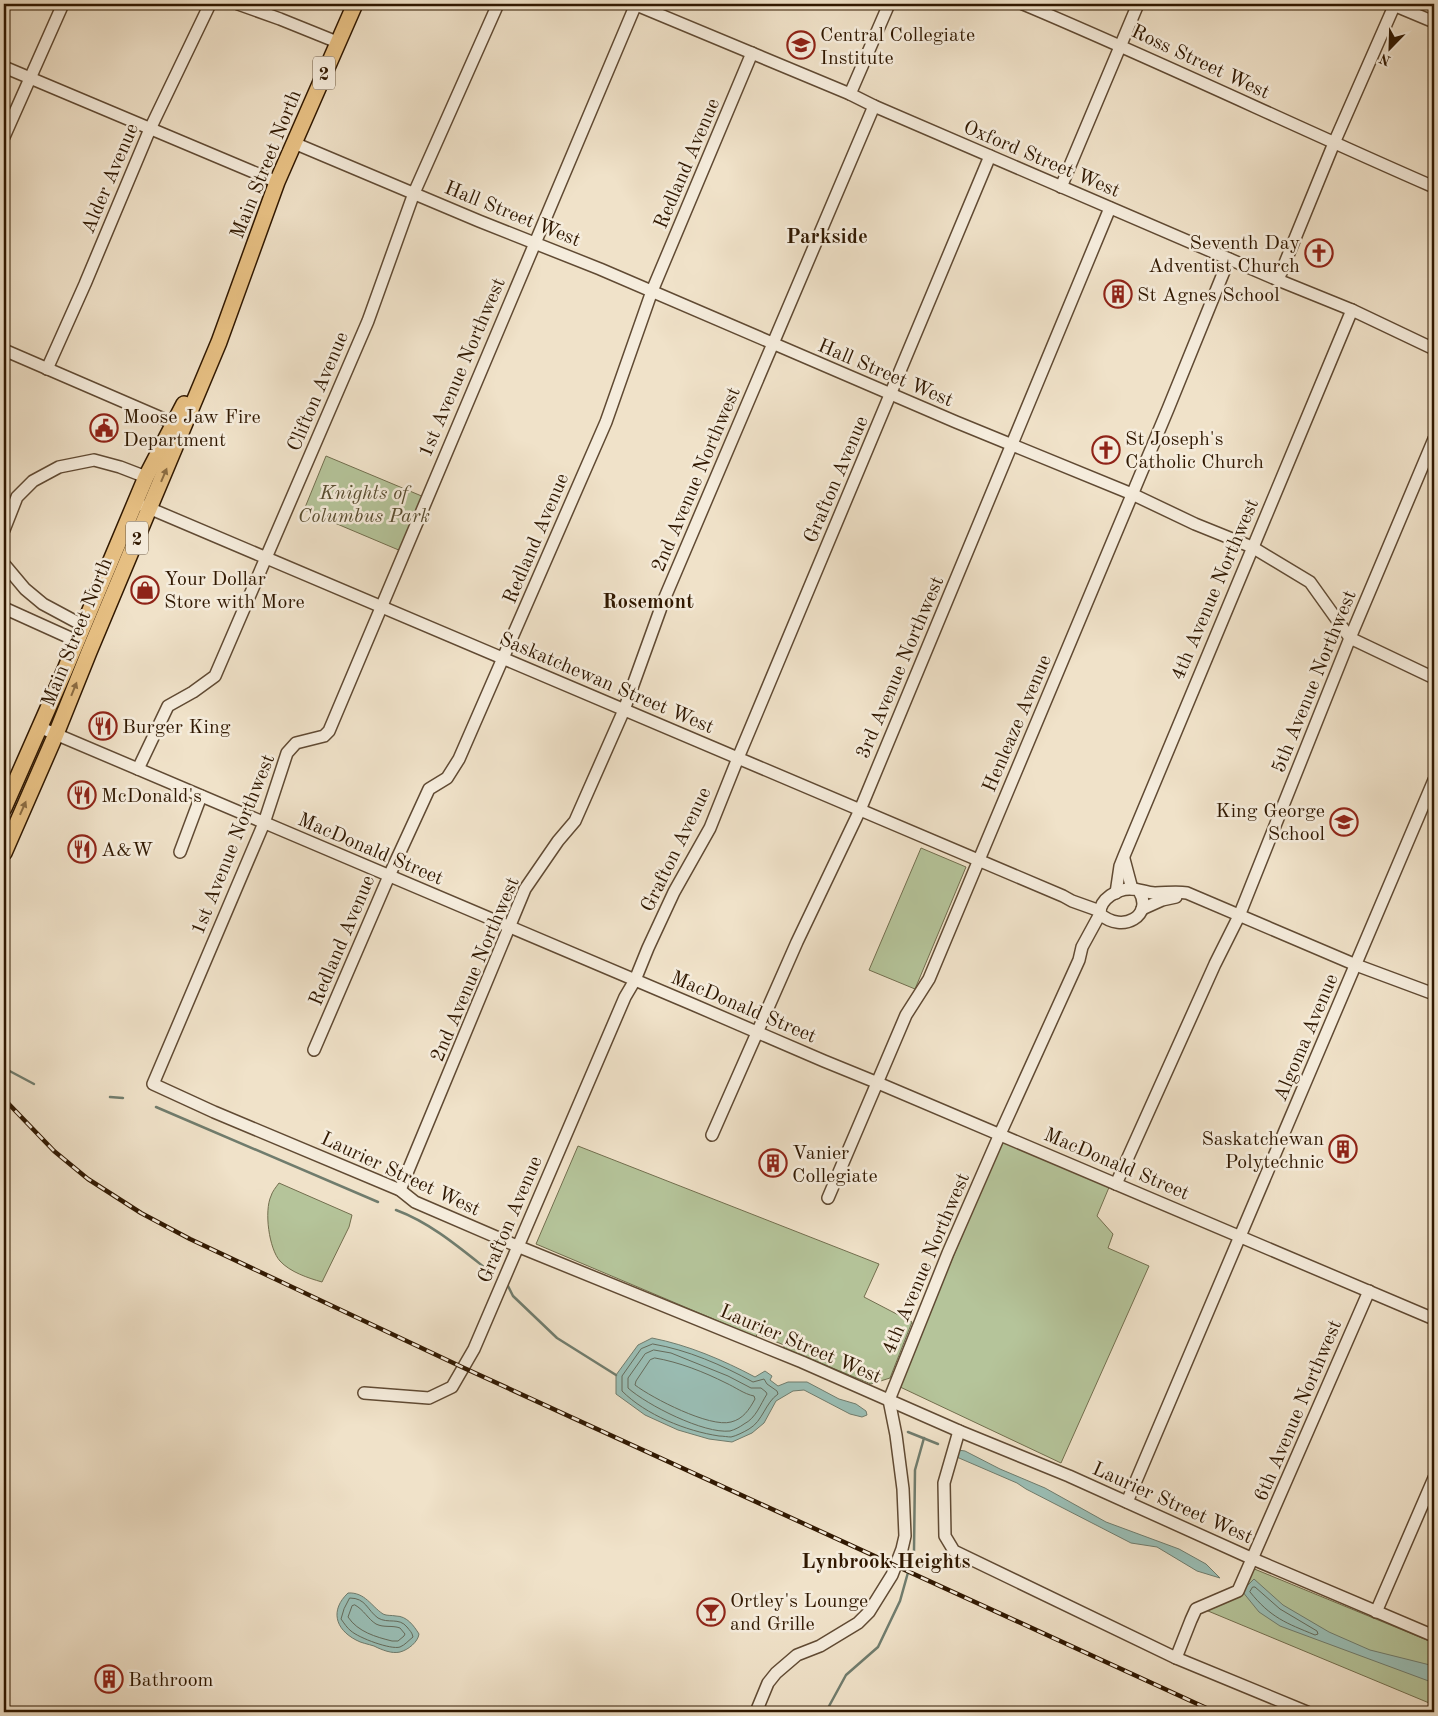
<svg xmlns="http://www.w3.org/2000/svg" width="1438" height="1716" font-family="'Old Standard TT',serif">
<rect width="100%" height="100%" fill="#f0e2c9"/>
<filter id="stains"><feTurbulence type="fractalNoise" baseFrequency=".004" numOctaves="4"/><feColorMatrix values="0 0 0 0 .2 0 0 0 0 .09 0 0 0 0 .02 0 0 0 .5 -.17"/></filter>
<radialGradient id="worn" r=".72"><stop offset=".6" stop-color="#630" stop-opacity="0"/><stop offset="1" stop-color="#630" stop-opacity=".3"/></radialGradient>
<!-- green -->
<g fill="#b5c49a" stroke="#726e4e">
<polygon points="326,456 424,497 401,551 304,510"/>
<polygon points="921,848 966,867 915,989 869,970"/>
<polygon points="1003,1140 1110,1185 1097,1216 1113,1234 1108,1248 1149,1266 1061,1463 898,1386"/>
<polygon points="578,1146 879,1264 864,1297 912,1322 890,1378 871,1384 784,1348 784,1345 757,1334 756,1337 536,1244"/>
<path d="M279 1183 352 1215 349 1227 322 1282C308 1278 290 1272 280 1261 269 1249 264 1211 271 1196 272 1192 276 1187 279 1183Z"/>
<polygon points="1252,1568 1434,1643 1434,1705 1196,1606 1235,1589"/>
</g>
<!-- water -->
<g fill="#9abeb5" stroke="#707c6d">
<path d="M652 1338C688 1345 723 1360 755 1377L765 1371 772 1376 770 1380 778 1386 788 1382H807L839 1399 856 1404 866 1411 867 1415 862 1417 850 1414 804 1390 793 1391 776 1401 764 1423 752 1433 732 1442 709 1439 678 1430 645 1415 616 1394V1375L638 1345Z"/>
<polygon points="958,1450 965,1451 1000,1469 1045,1488 1106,1522 1179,1549 1206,1564 1220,1578 1197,1571 1157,1547 1131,1543 1026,1489 1017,1483 959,1458 955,1456"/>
<polygon points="1254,1579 1283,1605 1329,1632 1370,1650 1434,1666 1434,1683 1280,1626 1259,1612 1242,1591"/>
<path d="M348 1593C365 1592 371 1606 383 1614 387 1616 391 1615 396 1616 407 1616 414 1626 419 1634 418 1642 408 1650 400 1652 392 1654 382 1650 374 1646 368 1644 361 1643 356 1640 335 1629 330 1610 348 1593Z"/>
</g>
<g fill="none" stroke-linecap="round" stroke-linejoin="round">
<!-- shore -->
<g stroke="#656b5b" stroke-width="1">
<path d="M653 1344C688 1350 722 1365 753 1382L764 1379 767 1384 777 1391 778 1394C765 1403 763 1421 749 1429 744 1432 736 1436 731 1437 728 1437 723 1436 719 1436 686 1431 646 1415 622 1391V1376L641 1349Z"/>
<path d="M654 1350 671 1353 728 1376 751 1388H761L766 1392 767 1394C760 1405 756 1418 744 1424 740 1427 734 1430 730 1431 704 1434 647 1405 628 1388V1378L645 1354Z"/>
<path d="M655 1358C679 1362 704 1372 726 1383 735 1387 744 1394 754 1396L755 1399C749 1410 743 1419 731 1422 710 1428 652 1398 635 1385L636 1381 650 1360Z"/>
<path d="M1253 1587H1255L1280 1609 1317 1631 1318 1634 1315 1635C1286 1623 1271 1618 1250 1592Z"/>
<path d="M350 1598C366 1598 367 1610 378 1618 388 1624 399 1617 407 1627 410 1631 412 1632 413 1637 409 1640 405 1645 400 1647 391 1650 359 1638 351 1631 347 1628 344 1623 341 1619L344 1609Z"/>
<path d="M355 1605C364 1610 368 1619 376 1624 384 1628 392 1625 400 1628L405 1634 404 1636 398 1641H392C376 1637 358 1632 348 1617L352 1606Z"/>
</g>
<!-- stream -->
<g stroke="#707c6d" stroke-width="2.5">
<polyline points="4,1068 34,1084"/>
<polyline points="110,1097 123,1098"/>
<polyline points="156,1107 378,1202"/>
<path d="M396 1210C431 1223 460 1248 489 1271"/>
<polyline points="508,1286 513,1296 557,1338 616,1375"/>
<polyline points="908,1432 938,1444"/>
<polyline points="828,1712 828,1708 846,1675 878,1647 900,1601 914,1551 915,1470 924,1438"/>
</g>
<!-- minor casing -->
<g stroke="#604a33" stroke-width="14">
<g id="minor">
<polyline points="238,4 280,19 337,42"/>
<polyline points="634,4 850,94 874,106 1278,280 1352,310 1434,349"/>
<polyline points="636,4 329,731 324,736 296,743 287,753 264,823 153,1084 214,1112 400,1190 415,1202 517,1246 802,1362 959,1431 1069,1476 1253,1559 1434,1636"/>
<path d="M1023 4C1161 62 1296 127 1434 187"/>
<polyline points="1391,4 1434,22"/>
<polyline points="4,67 277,182"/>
<polyline points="850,94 889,4"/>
<polyline points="4,137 63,4"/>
<polyline points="294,143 479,221 600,269 956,422 1132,494 1195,524 1252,547 1310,582 1350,638 1434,678"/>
<polyline points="1061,187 1138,4"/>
<polyline points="1278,280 1334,143 1395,4"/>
<polyline points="4,350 180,426"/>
<polyline points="47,369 85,284 150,129 210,4"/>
<polyline points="144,506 1063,896 1072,901 1100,911"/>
<polyline points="4,530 17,497 33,481 59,467 94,460 120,467 146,477"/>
<polyline points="4,564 25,589 43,604 84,626"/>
<polyline points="4,608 77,641"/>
<polyline points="39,727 694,1005 824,1061 878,1083 1434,1319"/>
<polyline points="138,769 168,706 193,692 215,676 368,321 414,193 498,4"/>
<polyline points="180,852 201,796"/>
<polyline points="1124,859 1132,889"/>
<path d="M1139 891C1154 915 1123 934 1100 914 1099 899 1118 888 1132 889 1139 889 1147 893 1155 893 1166 893 1176 891 1187 893L1356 965 1434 994"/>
<polyline points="1116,893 1120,866 1124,856 1352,310"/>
<polyline points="1142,909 1162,900 1176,897"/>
<polyline points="314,1050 389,876 429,789 447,778 459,759 606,422 652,291 752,53"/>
<polyline points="712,1135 797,942 860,810 1110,208"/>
<polyline points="1116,1184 1215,964 1239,916 1350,638 1434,439"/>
<polyline points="400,1190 525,889 558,841 575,821 624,710 663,602 874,106"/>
<polyline points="828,1198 906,1015 929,979 1168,409 1229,259"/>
<polyline points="364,1393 429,1398 452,1387 474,1349 625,997 635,980 648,948 674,892 710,828 738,758 990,156"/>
<polyline points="959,1431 944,1483 945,1536 954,1551 1176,1658 1307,1712"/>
<polyline points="1127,1502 1434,780"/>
<polyline points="1376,1612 1434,1478"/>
<polyline points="1176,1658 1191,1620 1196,1609 1238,1591 1369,1291"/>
<polyline points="756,1712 768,1683 776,1673 797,1655 820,1646 858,1623 869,1612 892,1575 902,1549 905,1536 903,1489 896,1435 889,1400 948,1253 1000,1134 1079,960 1082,947 1100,914"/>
</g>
</g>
<!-- major casing -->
<g stroke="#301801" stroke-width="18">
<g id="major">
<polyline points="4,808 64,672 146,477 184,404"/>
<polyline points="4,853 56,734 89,652 219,342 277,182 355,4"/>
</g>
</g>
<!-- minor -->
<use href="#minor" stroke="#f5ecdc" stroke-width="11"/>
<!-- major -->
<use href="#major" stroke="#e8c184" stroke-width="15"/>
<!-- rail casing -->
<g stroke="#301801" stroke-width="4.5">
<polyline id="rail" points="4,1099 54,1151 88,1179 141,1213 190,1239 464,1368 1215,1712"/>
</g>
<!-- rail -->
<use href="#rail" stroke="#f5ecdc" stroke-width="2.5" stroke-dasharray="8" stroke-linecap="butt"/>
</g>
<!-- one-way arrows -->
<defs><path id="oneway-solid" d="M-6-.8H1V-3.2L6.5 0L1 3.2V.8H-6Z" transform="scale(1.25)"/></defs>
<g fill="#8c6c42">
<use href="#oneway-solid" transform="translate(164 475) rotate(-67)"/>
<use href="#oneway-solid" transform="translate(74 689) rotate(-68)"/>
<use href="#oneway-solid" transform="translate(23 808) rotate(-66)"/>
</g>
<!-- icons -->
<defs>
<g id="school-ring" transform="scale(1.4375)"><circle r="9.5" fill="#f5ecdc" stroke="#8f2418" stroke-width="1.5"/><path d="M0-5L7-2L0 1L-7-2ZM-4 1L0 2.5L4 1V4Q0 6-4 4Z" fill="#8f2418"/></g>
<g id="church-ring" transform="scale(1.4375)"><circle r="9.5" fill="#f5ecdc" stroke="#8f2418" stroke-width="1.5"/><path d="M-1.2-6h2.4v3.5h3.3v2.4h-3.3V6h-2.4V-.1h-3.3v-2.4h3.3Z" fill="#8f2418"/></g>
<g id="building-ring" transform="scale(1.4375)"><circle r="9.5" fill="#f5ecdc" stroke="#8f2418" stroke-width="1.5"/><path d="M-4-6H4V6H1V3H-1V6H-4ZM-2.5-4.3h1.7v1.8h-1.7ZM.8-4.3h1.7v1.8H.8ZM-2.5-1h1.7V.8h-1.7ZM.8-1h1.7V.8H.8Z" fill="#8f2418"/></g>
<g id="civic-ring" transform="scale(1.4375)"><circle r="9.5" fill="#f5ecdc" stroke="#8f2418" stroke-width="1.5"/><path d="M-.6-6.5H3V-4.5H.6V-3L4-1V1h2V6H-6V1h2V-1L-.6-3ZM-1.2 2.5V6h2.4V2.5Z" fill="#8f2418"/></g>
<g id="shop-ring" transform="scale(1.4375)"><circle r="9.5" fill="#f5ecdc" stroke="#8f2418" stroke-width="1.5"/><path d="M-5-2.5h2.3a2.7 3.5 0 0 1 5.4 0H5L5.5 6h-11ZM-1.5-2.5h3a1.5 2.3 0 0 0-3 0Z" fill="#8f2418"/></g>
<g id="restaurant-ring" transform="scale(1.4375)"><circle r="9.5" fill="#f5ecdc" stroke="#8f2418" stroke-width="1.5"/><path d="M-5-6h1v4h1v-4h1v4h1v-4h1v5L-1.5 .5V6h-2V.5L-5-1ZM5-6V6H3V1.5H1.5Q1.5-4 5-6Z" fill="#8f2418"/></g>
<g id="bar-ring" transform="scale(1.4375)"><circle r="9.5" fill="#f5ecdc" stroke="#8f2418" stroke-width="1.5"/><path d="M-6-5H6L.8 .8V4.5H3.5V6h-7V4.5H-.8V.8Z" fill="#8f2418"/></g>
</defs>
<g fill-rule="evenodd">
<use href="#school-ring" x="801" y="45"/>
<use href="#church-ring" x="1319" y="253"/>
<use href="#building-ring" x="1118" y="294"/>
<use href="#civic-ring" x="104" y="428"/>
<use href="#church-ring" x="1106" y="450"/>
<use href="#shop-ring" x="145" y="590"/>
<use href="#restaurant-ring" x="103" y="726"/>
<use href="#restaurant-ring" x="82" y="795"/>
<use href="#school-ring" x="1344" y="822"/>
<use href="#restaurant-ring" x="82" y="849"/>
<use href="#building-ring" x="1343" y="1149"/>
<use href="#building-ring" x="773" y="1163"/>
<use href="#bar-ring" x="711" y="1612"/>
<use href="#building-ring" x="109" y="1679"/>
</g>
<g text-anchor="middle" stroke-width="5" stroke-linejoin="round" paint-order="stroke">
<!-- shield labels -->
<g fill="#f5ecdc" stroke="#6b5843" stroke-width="1">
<rect x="313" y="56.5" width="22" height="33" rx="4"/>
<rect x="126" y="521.5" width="22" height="33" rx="4"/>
</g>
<g font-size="19" font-weight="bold" fill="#301801">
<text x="324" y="80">2</text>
<text x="137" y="545">2</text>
</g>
<!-- poi labels -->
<g font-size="20" fill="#301801" stroke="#f5ecdc" text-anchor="start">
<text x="820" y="41">Central Collegiate<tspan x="820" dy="23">Institute</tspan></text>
<text x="1300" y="249" text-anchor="end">Seventh Day<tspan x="1300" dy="23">Adventist Church</tspan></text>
<text x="1137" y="301">St Agnes School</text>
<text x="123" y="423">Moose Jaw Fire<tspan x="123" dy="23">Department</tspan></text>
<text x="1125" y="445">St Joseph's<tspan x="1125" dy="23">Catholic Church</tspan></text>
<text x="164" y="585">Your Dollar<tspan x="164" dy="23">Store with More</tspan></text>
<text x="122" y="733">Burger King</text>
<text x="101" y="802">McDonald's</text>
<text x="1325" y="817" text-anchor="end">King George<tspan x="1325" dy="23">School</tspan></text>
<text x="101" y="856">A&amp;W</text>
<text x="1324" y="1145" text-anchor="end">Saskatchewan<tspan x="1324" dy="23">Polytechnic</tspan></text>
<text x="792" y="1159">Vanier<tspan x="792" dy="23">Collegiate</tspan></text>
<text x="730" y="1607">Ortley's Lounge<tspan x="730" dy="23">and Grille</tspan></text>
<text x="128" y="1686">Bathroom</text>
</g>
<!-- street labels -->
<g font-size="20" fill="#301801" stroke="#f5ecdc">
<text transform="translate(1201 61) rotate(25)" y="7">Ross Street West</text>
<text transform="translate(1042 158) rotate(23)" y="7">Oxford Street West</text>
<text transform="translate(686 163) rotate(-67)" y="7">Redland Avenue</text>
<text transform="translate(265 164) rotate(-68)" y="7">Main Street North</text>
<text transform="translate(109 178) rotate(-67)" y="7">Alder Avenue</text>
<text transform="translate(513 213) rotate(22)" y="7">Hall Street West</text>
<text transform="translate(461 367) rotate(-67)" y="7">1st Avenue Northwest</text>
<text transform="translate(886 372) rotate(23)" y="7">Hall Street West</text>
<text transform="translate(317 391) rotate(-67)" y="7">Clifton Avenue</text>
<text transform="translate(695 479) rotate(-67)" y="7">2nd Avenue Northwest</text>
<text transform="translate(835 479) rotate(-67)" y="7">Grafton Avenue</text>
<text transform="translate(535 538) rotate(-67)" y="7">Redland Avenue</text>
<text transform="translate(1214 589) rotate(-67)" y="7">4th Avenue Northwest</text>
<text transform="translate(76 632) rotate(-68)" y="7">Main Street North</text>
<text transform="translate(899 667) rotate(-67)" y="7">3rd Avenue Northwest</text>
<text transform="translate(1313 681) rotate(-68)" y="7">5th Avenue Northwest</text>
<text transform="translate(607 682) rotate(23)" y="7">Saskatchewan Street West</text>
<text transform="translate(1016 723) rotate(-67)" y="7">Henleaze Avenue</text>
<text transform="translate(232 844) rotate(-68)" y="7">1st Avenue Northwest</text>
<text transform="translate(371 848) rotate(23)" y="7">MacDonald Street</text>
<text transform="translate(675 849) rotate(-64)" y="7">Grafton Avenue</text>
<text transform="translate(341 940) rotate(-67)" y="7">Redland Avenue</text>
<text transform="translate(474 969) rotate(-67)" y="7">2nd Avenue Northwest</text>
<text transform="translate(744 1006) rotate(23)" y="7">MacDonald Street</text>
<text transform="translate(1305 1037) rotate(-67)" y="7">Algoma Avenue</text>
<text transform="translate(1117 1163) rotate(23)" y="7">MacDonald Street</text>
<text transform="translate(401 1173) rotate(25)" y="7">Laurier Street West</text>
<text transform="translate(509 1219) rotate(-67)" y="7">Grafton Avenue</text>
<text transform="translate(925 1263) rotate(-67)" y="7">4th Avenue Northwest</text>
<text transform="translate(801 1343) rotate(23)" y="7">Laurier Street West</text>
<text transform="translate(1297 1410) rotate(-67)" y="7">6th Avenue Northwest</text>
<text transform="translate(1173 1502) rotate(24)" y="7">Laurier Street West</text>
</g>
<!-- park labels -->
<g font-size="20" font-style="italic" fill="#584c2f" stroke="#f5ecdc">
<text x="364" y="499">Knights of<tspan x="364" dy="23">Columbus Park</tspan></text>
</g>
<!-- neighbourhood labels -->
<g font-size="21" font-weight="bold" fill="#301801" stroke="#f5ecdc">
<text x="827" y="243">Parkside</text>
<text x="648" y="608">Rosemont</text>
<text x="886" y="1568">Lynbrook Heights</text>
</g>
</g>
<!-- margin -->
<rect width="1438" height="1716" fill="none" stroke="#f0e2c9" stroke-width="20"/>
<rect x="5" y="5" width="1428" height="1706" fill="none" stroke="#301801" stroke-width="2.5"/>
<rect x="10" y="10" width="1418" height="1696" fill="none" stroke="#301801"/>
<!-- north arrow -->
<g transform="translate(1390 48) rotate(203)" stroke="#f5ecdc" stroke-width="4" paint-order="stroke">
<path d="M0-4L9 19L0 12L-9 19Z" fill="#301801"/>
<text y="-8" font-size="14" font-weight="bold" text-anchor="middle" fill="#301801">N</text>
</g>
<rect width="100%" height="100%" filter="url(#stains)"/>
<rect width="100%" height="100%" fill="url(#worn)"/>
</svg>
